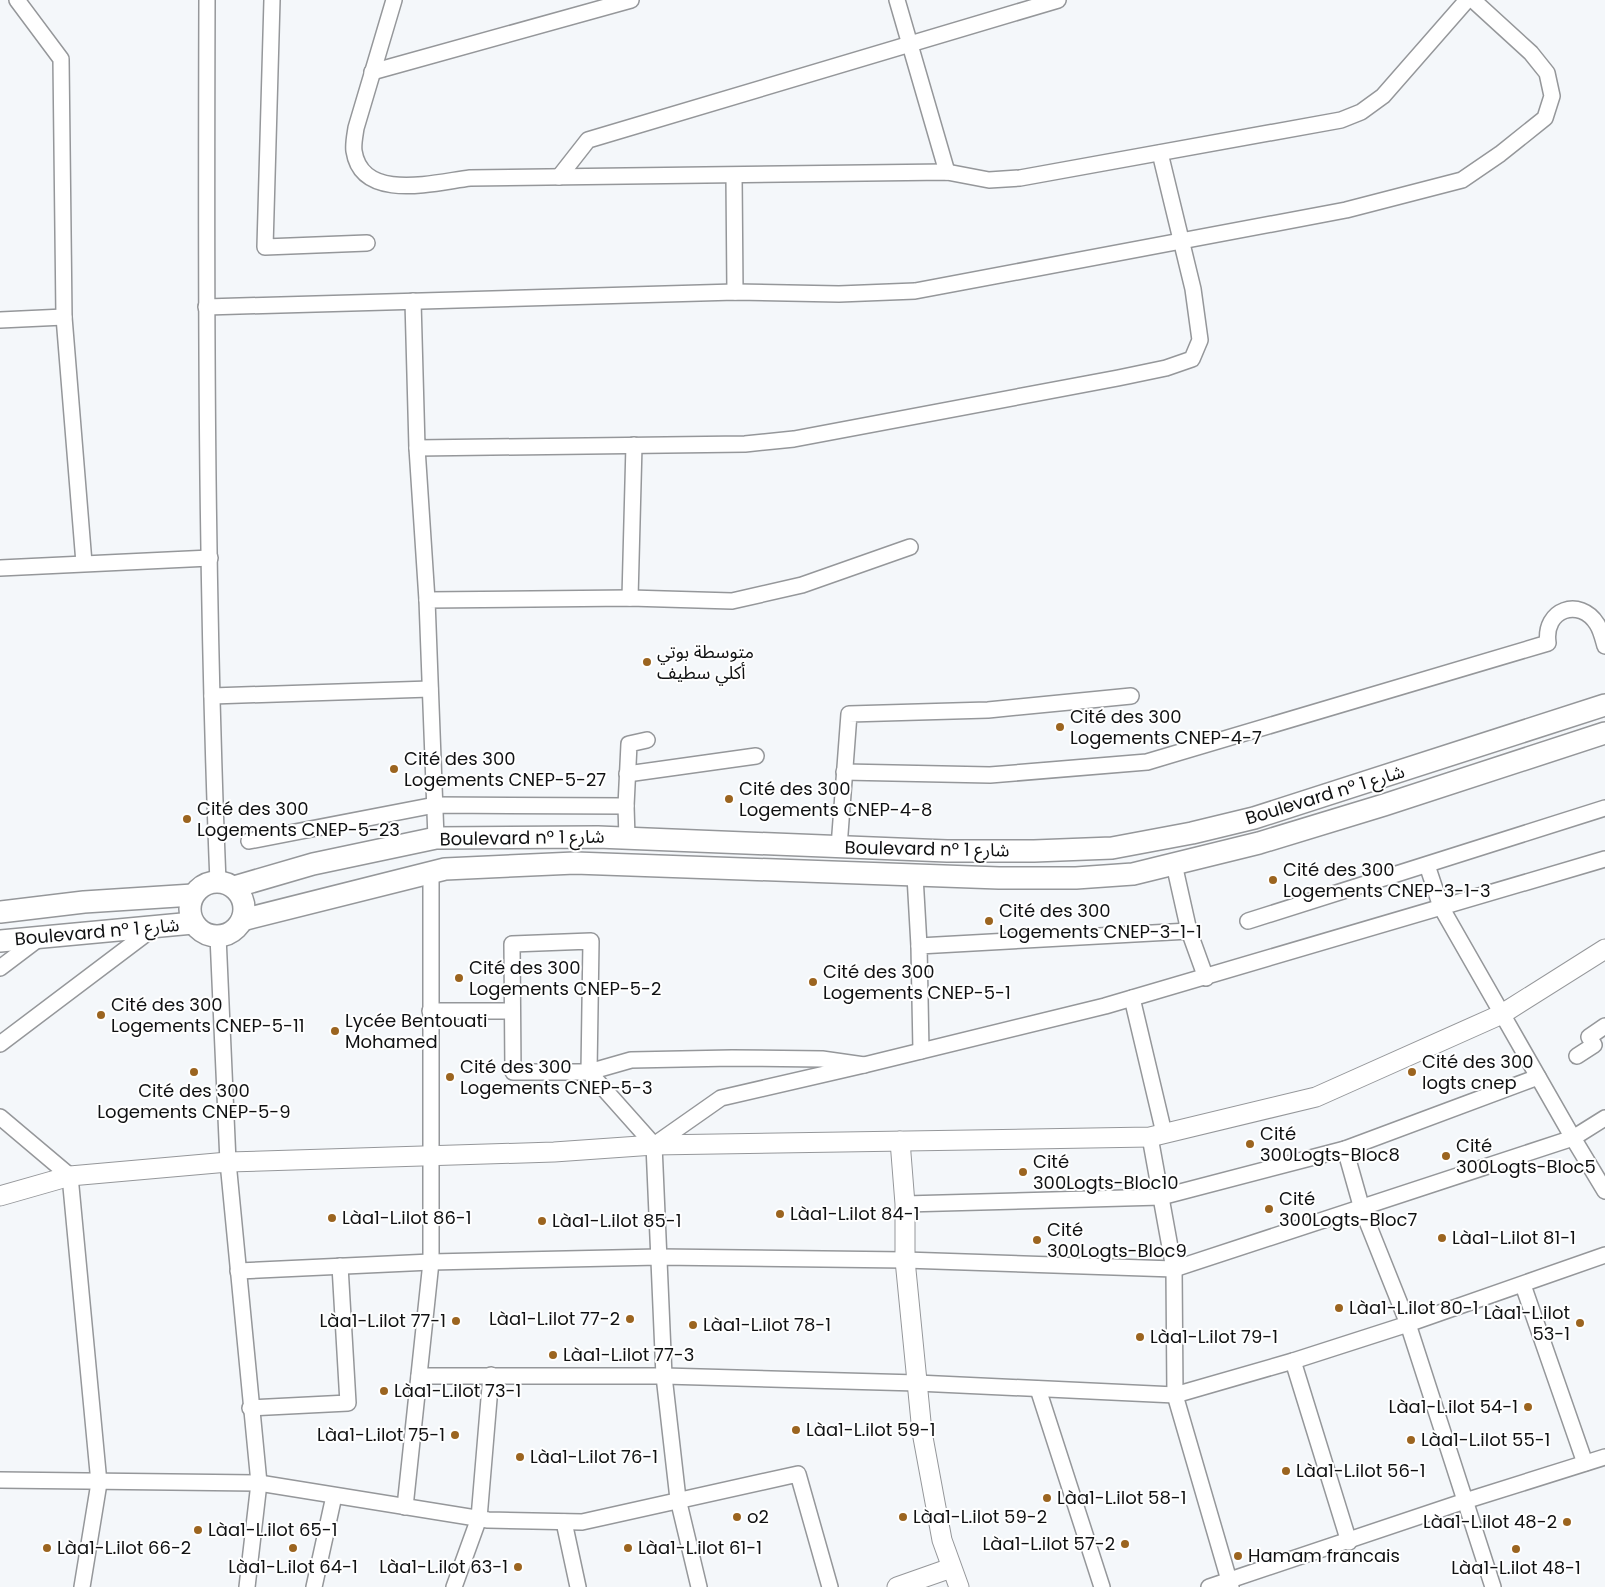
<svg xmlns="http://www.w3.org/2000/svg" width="1605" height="1587" font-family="Poppins,'Noto Sans Arabic',sans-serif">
<rect width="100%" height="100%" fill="#f4f7fa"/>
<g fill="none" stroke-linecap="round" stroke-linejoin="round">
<!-- minor casing -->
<g stroke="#95979a" stroke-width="18">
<g id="minor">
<polyline points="17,0 61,59 64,317 84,563"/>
<path d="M207 0C206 294 206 588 218 882"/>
<polyline points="272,0 265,247 367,243"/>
<path d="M394 0 356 128C355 135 353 144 354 151 362 203 436 182 470 178L947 172 989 180 1020 178 1341 120 1361 112 1383 96 1467 0"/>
<polyline points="897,0 947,172"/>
<polyline points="372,72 631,0"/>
<polyline points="734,176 735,292"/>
<polyline points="559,177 588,140 1058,0"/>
<polyline points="413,301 417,448 745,444 794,439 1118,378 1166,368 1192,359 1200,340 1193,289 1160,153"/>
<polyline points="206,307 735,292 839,294 915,291 1346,210 1462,180 1500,154 1545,118 1552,96 1547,73 1531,53 1473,0"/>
<polyline points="0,320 64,317"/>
<polyline points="417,448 427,600"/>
<polyline points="0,568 210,558"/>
<polyline points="630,598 634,445"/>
<polyline points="212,696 430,689"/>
<path d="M844 772 990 775 1147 762 1548 643C1543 609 1580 597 1597 624 1601 630 1603 639 1605 646"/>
<polyline points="627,774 756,756"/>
<polyline points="626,806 627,838"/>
<polyline points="436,838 427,600 630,598 732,601 802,585 910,547"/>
<polyline points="249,841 435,805 626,806 629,744 647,740"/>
<polyline points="839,847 849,714 988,710 1131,696"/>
<polyline points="1174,864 1189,931"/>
<polyline points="1427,865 1441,907 1573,1138 1605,1191"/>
<polyline points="915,876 919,946"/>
<polyline points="1248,921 1605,808"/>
<polyline points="218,936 228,1162 259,1483 247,1587"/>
<polyline points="0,968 41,937"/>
<polyline points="1132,998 1164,1133"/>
<polyline points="430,1011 512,1011"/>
<polyline points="0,1044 155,927"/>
<polyline points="921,1051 919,946 1189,931 1206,978"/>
<polyline points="1577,1056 1594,1045 1589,1037 1605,1026"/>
<polyline points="0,1117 70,1176 99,1483 82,1587"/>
<polyline points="1150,1137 1174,1269 1175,1395 1231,1587"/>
<polyline points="654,1145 721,1098 864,1065 1105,1006 1605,859"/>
<polyline points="1345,1149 1362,1209 1408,1324 1493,1587"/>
<polyline points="905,1204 1161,1197 1345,1149 1538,1077"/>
<polyline points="238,1271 431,1262 659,1257 905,1260 1174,1269 1573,1138 1605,1118"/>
<polyline points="1523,1285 1585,1463"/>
<polyline points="1293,1361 1349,1542"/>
<polyline points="419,1376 664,1376 917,1383 1175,1395 1293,1361 1408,1324 1605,1255"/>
<polyline points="1038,1389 1102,1587"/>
<polyline points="250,1408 348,1403 340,1266"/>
<polyline points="0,1480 259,1483 488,1520 582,1522 798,1474 830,1587"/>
<polyline points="405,1507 431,1262 431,872"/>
<polyline points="564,1522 578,1587"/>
<polyline points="314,1587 334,1496"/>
<polyline points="454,1587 479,1518 491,1375"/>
<polyline points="699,1587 678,1499 664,1376 654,1145 589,1072 591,941 512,944 513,1072 589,1072 631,1060 732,1058 822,1059 864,1065"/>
<polyline points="1209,1587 1465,1501 1605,1457"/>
</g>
</g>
<!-- tertiary casing -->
<g stroke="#95979a" stroke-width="21">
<g id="tertiary">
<polyline points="900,1141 905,1204 905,1260 922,1432 942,1540 959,1587"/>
<polyline points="0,1196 70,1176 228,1162 554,1152 654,1145 1150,1137 1316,1097 1502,1014 1605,949"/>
<polyline points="897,1587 951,1568"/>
</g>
</g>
<!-- secondary casing -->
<g stroke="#95979a" stroke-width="24">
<g id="secondary">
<circle cx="217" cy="909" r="27"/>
<polyline points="234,887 313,864 436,838 598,837 947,851 1034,851 1112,848 1192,833 1254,818 1605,705"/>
<polyline points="0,912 84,902 193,895"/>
<polyline points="242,920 445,869 575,863 999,878 1076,878 1133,874 1259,843 1384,805 1605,733"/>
<polyline points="0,941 193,923"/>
</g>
</g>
<!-- minor -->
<use href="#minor" stroke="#fff" stroke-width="15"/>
<!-- tertiary -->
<use href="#tertiary" stroke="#fff" stroke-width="19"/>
<!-- secondary -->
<use href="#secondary" stroke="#fff" stroke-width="21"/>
</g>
<!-- markers -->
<g fill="#9b641f" stroke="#fff" stroke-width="2">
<circle cx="647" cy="662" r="5"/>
<circle cx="1060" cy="727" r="5"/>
<circle cx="394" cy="769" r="5"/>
<circle cx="729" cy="799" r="5"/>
<circle cx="187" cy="819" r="5"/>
<circle cx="1273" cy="880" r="5"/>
<circle cx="989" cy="921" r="5"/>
<circle cx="459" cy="978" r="5"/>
<circle cx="813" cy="982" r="5"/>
<circle cx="101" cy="1015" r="5"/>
<circle cx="335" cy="1031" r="5"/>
<circle cx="194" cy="1072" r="5"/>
<circle cx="1412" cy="1072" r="5"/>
<circle cx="450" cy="1077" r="5"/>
<circle cx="1250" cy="1144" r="5"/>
<circle cx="1446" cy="1156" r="5"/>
<circle cx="1023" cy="1172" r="5"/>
<circle cx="1269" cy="1209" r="5"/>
<circle cx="780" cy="1214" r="5"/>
<circle cx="332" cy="1218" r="5"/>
<circle cx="542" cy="1221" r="5"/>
<circle cx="1442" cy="1238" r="5"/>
<circle cx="1037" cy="1240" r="5"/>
<circle cx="1339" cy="1308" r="5"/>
<circle cx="630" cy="1319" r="5"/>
<circle cx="456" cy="1321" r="5"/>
<circle cx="1580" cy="1323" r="5"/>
<circle cx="693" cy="1325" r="5"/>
<circle cx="1140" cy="1337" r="5"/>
<circle cx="553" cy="1355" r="5"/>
<circle cx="384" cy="1391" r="5"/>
<circle cx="1528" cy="1407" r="5"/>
<circle cx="796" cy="1430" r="5"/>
<circle cx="455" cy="1435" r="5"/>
<circle cx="1411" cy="1440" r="5"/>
<circle cx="520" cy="1457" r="5"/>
<circle cx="1286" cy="1471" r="5"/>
<circle cx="1047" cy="1498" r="5"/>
<circle cx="737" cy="1517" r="5"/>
<circle cx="903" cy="1517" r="5"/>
<circle cx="1567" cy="1522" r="5"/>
<circle cx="198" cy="1530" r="5"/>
<circle cx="1125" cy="1544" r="5"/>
<circle cx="47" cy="1548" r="5"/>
<circle cx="293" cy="1548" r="5"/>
<circle cx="628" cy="1548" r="5"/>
<circle cx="1516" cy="1549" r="5"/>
<circle cx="1238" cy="1556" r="5"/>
<circle cx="518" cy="1567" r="5"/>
</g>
<g text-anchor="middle" stroke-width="4" stroke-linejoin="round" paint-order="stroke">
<!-- poi labels -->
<g font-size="18" fill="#101112" stroke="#fff" text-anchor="start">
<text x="657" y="658">متوسطة بوتي<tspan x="657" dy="21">أكلي سطيف</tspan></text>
<text x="1070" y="723">Cité des 300<tspan x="1070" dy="21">Logements CNEP-4-7</tspan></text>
<text x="404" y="765">Cité des 300<tspan x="404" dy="21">Logements CNEP-5-27</tspan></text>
<text x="739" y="795">Cité des 300<tspan x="739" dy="21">Logements CNEP-4-8</tspan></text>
<text x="197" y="815">Cité des 300<tspan x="197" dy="21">Logements CNEP-5-23</tspan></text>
<text x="1283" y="876">Cité des 300<tspan x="1283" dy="21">Logements CNEP-3-1-3</tspan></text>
<text x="999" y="917">Cité des 300<tspan x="999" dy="21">Logements CNEP-3-1-1</tspan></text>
<text x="469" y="974">Cité des 300<tspan x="469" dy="21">Logements CNEP-5-2</tspan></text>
<text x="823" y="978">Cité des 300<tspan x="823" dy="21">Logements CNEP-5-1</tspan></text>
<text x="111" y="1011">Cité des 300<tspan x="111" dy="21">Logements CNEP-5-11</tspan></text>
<text x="345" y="1027">Lycée Bentouati<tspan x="345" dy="21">Mohamed</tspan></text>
<text x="1422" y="1068">Cité des 300<tspan x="1422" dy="21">logts cnep</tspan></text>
<text x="460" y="1073">Cité des 300<tspan x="460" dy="21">Logements CNEP-5-3</tspan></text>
<text x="194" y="1097" text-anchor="middle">Cité des 300<tspan x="194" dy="21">Logements CNEP-5-9</tspan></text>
<text x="1260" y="1140">Cité<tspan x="1260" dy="21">300Logts-Bloc8</tspan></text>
<text x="1456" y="1152">Cité<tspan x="1456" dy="21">300Logts-Bloc5</tspan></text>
<text x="1033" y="1168">Cité<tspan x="1033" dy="21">300Logts-Bloc10</tspan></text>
<text x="1279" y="1205">Cité<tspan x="1279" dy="21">300Logts-Bloc7</tspan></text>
<text x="790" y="1220">Làa1-L.ilot 84-1</text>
<text x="342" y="1224">Làa1-L.ilot 86-1</text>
<text x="552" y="1227">Làa1-L.ilot 85-1</text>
<text x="1047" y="1236">Cité<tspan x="1047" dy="21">300Logts-Bloc9</tspan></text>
<text x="1452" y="1244">Làa1-L.ilot 81-1</text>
<text x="1349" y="1314">Làa1-L.ilot 80-1</text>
<text x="1570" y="1319" text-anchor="end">Làa1-L.ilot<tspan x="1570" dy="21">53-1</tspan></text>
<text x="620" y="1325" text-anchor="end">Làa1-L.ilot 77-2</text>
<text x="446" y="1327" text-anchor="end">Làa1-L.ilot 77-1</text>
<text x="703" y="1331">Làa1-L.ilot 78-1</text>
<text x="1150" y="1343">Làa1-L.ilot 79-1</text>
<text x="563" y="1361">Làa1-L.ilot 77-3</text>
<text x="394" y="1397">Làa1-L.ilot 73-1</text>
<text x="1518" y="1413" text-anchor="end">Làa1-L.ilot 54-1</text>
<text x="806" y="1436">Làa1-L.ilot 59-1</text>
<text x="445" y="1441" text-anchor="end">Làa1-L.ilot 75-1</text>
<text x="1421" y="1446">Làa1-L.ilot 55-1</text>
<text x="530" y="1463">Làa1-L.ilot 76-1</text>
<text x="1296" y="1477">Làa1-L.ilot 56-1</text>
<text x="1057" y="1504">Làa1-L.ilot 58-1</text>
<text x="747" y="1523">o2</text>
<text x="913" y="1523">Làa1-L.ilot 59-2</text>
<text x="1557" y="1528" text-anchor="end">Làa1-L.ilot 48-2</text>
<text x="208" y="1536">Làa1-L.ilot 65-1</text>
<text x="1115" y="1550" text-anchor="end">Làa1-L.ilot 57-2</text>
<text x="57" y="1554">Làa1-L.ilot 66-2</text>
<text x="638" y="1554">Làa1-L.ilot 61-1</text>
<text x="1248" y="1562">Hamam francais</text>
<text x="293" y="1573" text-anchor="middle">Làa1-L.ilot 64-1</text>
<text x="508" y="1573" text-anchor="end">Làa1-L.ilot 63-1</text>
<text x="1516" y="1574" text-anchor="middle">Làa1-L.ilot 48-1</text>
</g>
<!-- street labels -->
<g font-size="18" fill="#101112" stroke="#fff">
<text transform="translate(1325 795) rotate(-17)" y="6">Boulevard n° شارع 1</text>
<text transform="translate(522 838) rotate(-1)" y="6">Boulevard n° شارع 1</text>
<text transform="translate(927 849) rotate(1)" y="6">Boulevard n° شارع 1</text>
<text transform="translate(97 932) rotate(-5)" y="6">Boulevard n° شارع 1</text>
</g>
</g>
</svg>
